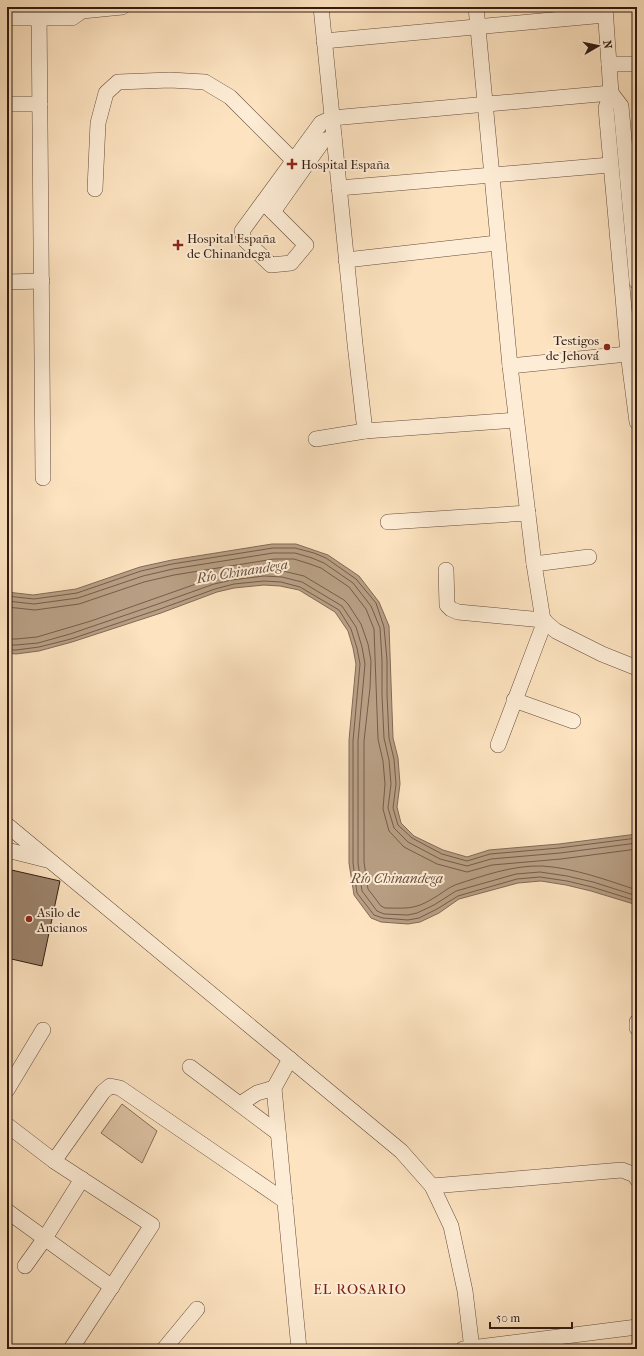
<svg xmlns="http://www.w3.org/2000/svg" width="644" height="1356" font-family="'IM FELL French Canon',serif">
<rect width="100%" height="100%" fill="#fde3c0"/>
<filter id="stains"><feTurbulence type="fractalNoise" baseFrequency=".005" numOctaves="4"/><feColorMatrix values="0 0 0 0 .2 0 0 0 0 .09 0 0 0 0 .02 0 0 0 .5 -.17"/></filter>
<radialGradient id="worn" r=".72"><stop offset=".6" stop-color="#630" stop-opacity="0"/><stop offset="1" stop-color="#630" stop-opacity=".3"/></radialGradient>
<!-- green -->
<polygon fill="#dbc1a2" stroke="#876e59" points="122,1104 157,1131 142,1163 101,1133"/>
<!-- water -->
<polygon fill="#b89f84" stroke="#836a56" points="272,544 296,544 328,555 359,576 379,602 389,626 393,738 398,758 400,784 397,807 401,823 414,836 443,850 467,857 489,850 559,844 637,834 637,905 591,891 566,885 541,881 518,883 459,899 439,913 420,922 408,924 381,922 371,918 354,895 349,863 349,740 356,664 353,648 348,631 335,612 299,590 280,586 264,585 234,588 217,592 161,613 72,642 39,651 16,654 7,653 7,592 33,595 76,589 140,567 172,560"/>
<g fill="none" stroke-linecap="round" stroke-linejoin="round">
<!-- shore -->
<g stroke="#765c4a" stroke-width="1">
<polyline points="7,596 34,599 77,593 141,571 172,564 273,548 295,548 314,553 326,558 356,579 376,603 384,627 387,660 387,695 389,738 394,759 396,784 393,808 398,825 412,838 442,854 467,861 490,854 559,848 637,838"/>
<polyline points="7,601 34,604 78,598 143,576 173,569 273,553 295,553 312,558 324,563 353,583 371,606 380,628 382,660 382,695 384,738 389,760 391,784 388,808 394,828 408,842 440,859 467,866 491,859 560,853 637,843"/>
<polyline points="7,607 35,610 79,604 144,582 174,575 274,559 294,559 310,564 321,568 349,587 366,609 374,629 378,739 383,761 385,784 383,809 389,831 404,847 437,864 467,872 492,865 561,859 637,849"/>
<path d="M7 639H16L37 637 91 621 213 578 232 574 262 570 283 571 304 576 344 600 348 604 361 624 368 644 371 661 370 688 364 741V862L368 889 381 906 385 908C405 908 414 910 432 899 440 895 447 888 455 885 482 876 513 865 542 866 575 868 606 880 637 890"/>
<polyline points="7,645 16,645 38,643 70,634 158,604 214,584 232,580 264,576 282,577 302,582 342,606 356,627 362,647 365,664 358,741 358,863 362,891 377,911 384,914 408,915 417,913 434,905 456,891 516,874 540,872 567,876 593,882 637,896"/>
<polyline points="7,650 16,650 39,647 71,639 160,609 215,589 234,584 264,581 281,582 300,587 339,610 351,629 357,648 360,664 353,741 353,863 357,893 374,915 383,918 408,920 419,918 437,909 458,896 517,879 540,877 567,881 592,887 637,901"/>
</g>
</g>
<!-- building -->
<polygon fill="#9c836c" stroke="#331a10" points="7,869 60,881 42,966 7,958"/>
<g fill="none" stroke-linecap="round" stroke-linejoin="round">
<!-- minor casing -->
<g stroke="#664c3c" stroke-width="16">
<g id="minor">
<polyline points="39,7 43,478"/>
<polyline points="321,7 355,344 365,431"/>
<polyline points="476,7 510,366 534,564 543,620 556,631 602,654 637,668"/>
<polyline points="605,7 611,93 606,108 628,353 637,422"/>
<polyline points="7,18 72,18 82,11 122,7"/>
<polyline points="324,41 605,15"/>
<polyline points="609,64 637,64"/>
<polyline points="611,93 621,106 637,282"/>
<polyline points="7,104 40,104"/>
<polyline points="339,188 610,165"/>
<polyline points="95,189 98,123 106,93 118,82 170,80 205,82 230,97 293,160"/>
<polyline points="263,202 306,245 291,263 271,265 244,239 242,231 321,123 332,118 611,93"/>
<polyline points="273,212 323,141 334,137"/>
<polyline points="346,260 497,243"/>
<polyline points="7,282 42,281"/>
<polyline points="510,366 637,353"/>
<polyline points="316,439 365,431 516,420"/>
<polyline points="388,522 528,513"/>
<polyline points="534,564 589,557"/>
<polyline points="446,570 447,605 451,609 458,612 543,620"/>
<polyline points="514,700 573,721"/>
<polyline points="498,745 545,621"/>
<polyline points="7,825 401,1151 432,1186 451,1226 465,1291 472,1349"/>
<polyline points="7,850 47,860"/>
<polyline points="637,1022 637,1028"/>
<polyline points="290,1059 274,1088 299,1349"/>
<polyline points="190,1067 278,1133"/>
<polyline points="7,1090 43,1030"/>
<polyline points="240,1104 257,1093 274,1088"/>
<polyline points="7,1125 54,1161 152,1225 71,1349"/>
<polyline points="54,1161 103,1092 110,1086 120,1088 285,1201"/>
<polyline points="432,1186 622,1170 635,1175 637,1179"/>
<polyline points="7,1211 112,1287"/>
<polyline points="25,1266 45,1238 82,1179"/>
<polyline points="164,1349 197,1309"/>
<polyline points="463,1349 637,1327"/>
</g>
</g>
<!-- minor -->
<use href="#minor" stroke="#feedd6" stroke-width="15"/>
</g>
<!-- markers -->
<g fill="#8f2418" stroke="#feedd6" stroke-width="1.5">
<path d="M290 158h4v4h4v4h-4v4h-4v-4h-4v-4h4z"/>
<path d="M176 239h4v4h4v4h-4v4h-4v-4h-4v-4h4z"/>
<circle cx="607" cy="347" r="4"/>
<circle cx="29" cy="919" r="4"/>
</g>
<g text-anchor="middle" stroke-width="4" stroke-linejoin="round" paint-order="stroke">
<!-- poi labels -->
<g font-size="13" fill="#331a10" stroke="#feedd6" text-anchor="start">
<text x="301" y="169">Hospital España</text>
<text x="187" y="243">Hospital España<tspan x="187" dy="15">de Chinandega</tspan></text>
<text x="599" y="345" text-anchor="end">Testigos<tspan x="599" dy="15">de Jehová</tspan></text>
<text x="37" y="917">Asilo de<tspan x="37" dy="15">Ancianos</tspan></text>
</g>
<!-- water labels -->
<g font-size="14" font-style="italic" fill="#684f3e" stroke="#feedd6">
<text transform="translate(242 571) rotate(-9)" y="5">Río Chinandega</text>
<text x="397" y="883">Río Chinandega</text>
</g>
<!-- neighbourhood labels -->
<g font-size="14" letter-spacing="1" fill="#7a1f14" stroke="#feedd6">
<text x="360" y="1294">EL ROSARIO</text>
</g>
</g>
<!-- margin -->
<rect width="644" height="1356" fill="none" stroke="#fde3c0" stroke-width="24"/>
<rect x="8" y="8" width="628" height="1340" fill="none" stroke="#331a10" stroke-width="2"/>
<rect x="12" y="12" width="620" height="1332" fill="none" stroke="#331a10"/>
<!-- north arrow -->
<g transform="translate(598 46) rotate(81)" stroke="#feedd6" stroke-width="3" paint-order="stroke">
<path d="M0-3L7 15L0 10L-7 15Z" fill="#331a10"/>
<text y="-6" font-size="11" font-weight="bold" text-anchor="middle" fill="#331a10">N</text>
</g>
<!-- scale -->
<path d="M490 1322v6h82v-6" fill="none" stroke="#331a10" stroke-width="2"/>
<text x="496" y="1322" font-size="12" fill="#331a10" stroke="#feedd6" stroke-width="3" paint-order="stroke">50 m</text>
<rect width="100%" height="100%" filter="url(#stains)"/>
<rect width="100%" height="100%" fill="url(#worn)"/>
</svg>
